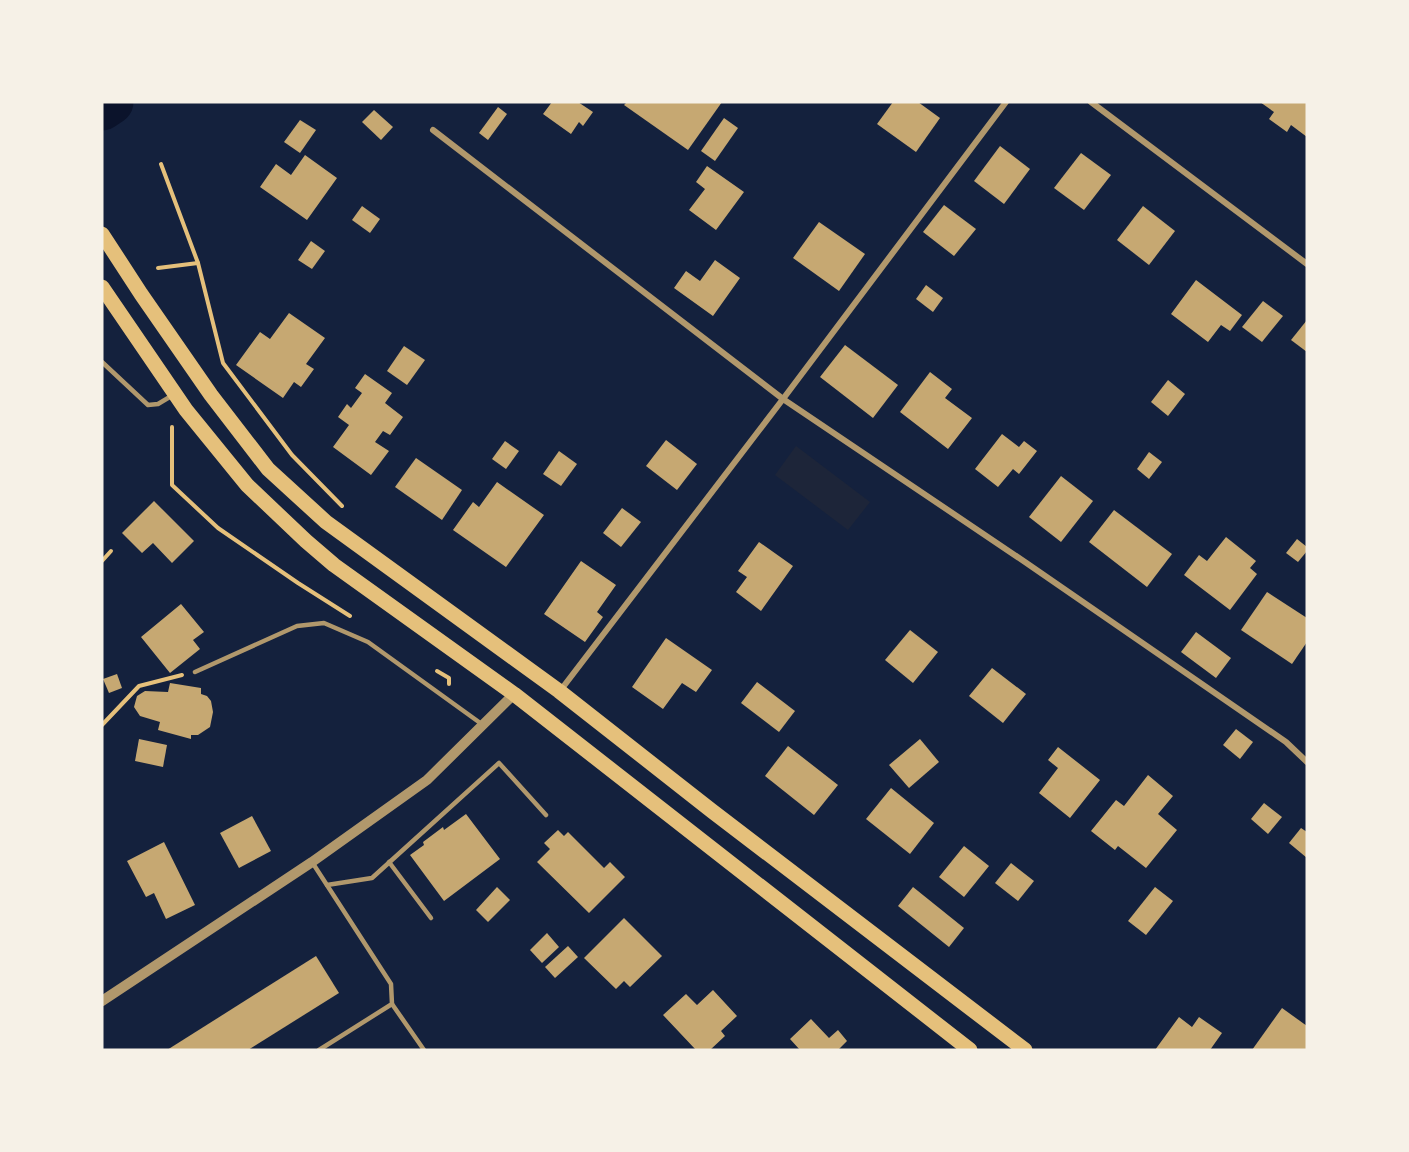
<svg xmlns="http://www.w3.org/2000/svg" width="1409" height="1152" font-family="'Fira Sans Condensed',sans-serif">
<rect width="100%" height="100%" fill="#14213d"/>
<!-- green -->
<polygon fill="#1d2539" points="796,446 870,502 848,530 775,475"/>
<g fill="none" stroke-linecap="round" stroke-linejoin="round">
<!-- river -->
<polyline stroke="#0b132b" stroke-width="45" points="102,108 111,102"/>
</g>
<!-- building -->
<g fill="#c6a872">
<polygon points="552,102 578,102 593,112 583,126 579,122 571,134 543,114"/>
<polygon points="627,102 722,102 688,150 624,105"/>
<polygon points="893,102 918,102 940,118 916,152 877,124"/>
<polygon points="1260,102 1307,102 1307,137 1291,125 1287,132 1269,119 1274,112"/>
<polygon points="498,107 507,114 488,140 479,133"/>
<polygon points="374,110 393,127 381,140 362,122"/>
<polygon points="724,118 738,128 715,161 701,151"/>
<polygon points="300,120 316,130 300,153 284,142"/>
<polygon points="1000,146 1030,169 1004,204 974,181"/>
<polygon points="1081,153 1111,175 1084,210 1054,188"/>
<polygon points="305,155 337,178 307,220 260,187 276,164 291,175"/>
<polygon points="707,166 744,192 716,230 689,210 705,189 696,182"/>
<polygon points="944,205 976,229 954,256 923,232"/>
<polygon points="362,206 380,219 370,233 352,220"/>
<polygon points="1143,206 1175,231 1149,265 1117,240"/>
<polygon points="819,222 865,254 839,291 793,258"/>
<polygon points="311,241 325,251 312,269 298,260"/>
<polygon points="715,260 740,278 713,316 674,288 686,271 700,281"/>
<polygon points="1196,280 1242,315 1230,331 1221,325 1208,342 1171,314"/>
<polygon points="926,285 943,298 933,312 916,299"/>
<polygon points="1263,301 1283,316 1262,342 1242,327"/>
<polygon points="289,313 325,338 306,364 314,369 301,387 294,382 283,398 236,365 260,332 270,339"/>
<polygon points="1307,320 1307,352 1291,340"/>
<polygon points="845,345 898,385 873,418 820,377"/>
<polygon points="404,346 425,360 407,385 387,371"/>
<polygon points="930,372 952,389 945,398 972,418 948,449 900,412"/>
<polygon points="365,374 392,393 385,403 403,417 390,435 383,431 375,442 389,451 371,475 333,447 349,425 338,417 347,404 351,408 362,393 355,388"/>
<polygon points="1168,380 1185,394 1168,416 1151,402"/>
<polygon points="1002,434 1019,447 1024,441 1037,451 1019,474 1013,469 998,487 975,469"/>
<polygon points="666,440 697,464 677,490 646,466"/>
<polygon points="505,441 519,451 506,469 492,459"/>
<polygon points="559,451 577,464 561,486 543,474"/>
<polygon points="1149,452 1162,462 1149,479 1137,469"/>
<polygon points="416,458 462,490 442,520 395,487"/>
<polygon points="1061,476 1093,501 1061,542 1029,517"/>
<polygon points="497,482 544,515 506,567 453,530 473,502 479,507"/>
<polygon points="154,501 194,541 172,563 153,543 142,553 122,533"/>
<polygon points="622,508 641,522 621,547 603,533"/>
<polygon points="1114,510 1172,554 1147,587 1089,542"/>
<polygon points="1226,537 1256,561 1250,568 1257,574 1230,610 1184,575 1199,555 1207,561"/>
<polygon points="1297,539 1307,547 1307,551 1298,562 1286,553"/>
<polygon points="759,542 793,566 761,611 736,592 747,577 738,571"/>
<polygon points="581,561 616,585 597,612 603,617 585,642 544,614"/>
<polygon points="1267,592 1307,618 1307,642 1292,664 1241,630"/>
<polygon points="181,604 204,632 193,640 200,649 170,673 141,637"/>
<polygon points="910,630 938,652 913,683 885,660"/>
<polygon points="1196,632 1231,658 1216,678 1181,652"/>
<polygon points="666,638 712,670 696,692 682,683 663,709 632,687"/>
<polygon points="992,668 1026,694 1003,723 969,696"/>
<polygon points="117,674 122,688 109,693 103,679"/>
<polygon points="757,682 795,711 779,732 741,703"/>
<polygon points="170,683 201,688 201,694 207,696 211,701 213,712 210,727 198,735 191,735 191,739 158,730 160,722 140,716 134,707 137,696 145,691 168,692"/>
<polygon points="1236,729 1253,742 1240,759 1223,745"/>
<polygon points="139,739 167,745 163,767 135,761"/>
<polygon points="920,739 939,762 909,788 889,765"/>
<polygon points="788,746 838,785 814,815 765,776"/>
<polygon points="1058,747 1100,780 1070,818 1039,793 1058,768 1048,760"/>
<polygon points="1148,775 1173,796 1158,814 1177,830 1146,868 1118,846 1115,850 1091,831 1116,800 1124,806"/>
<polygon points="891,788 934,823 910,854 866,819"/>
<polygon points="1264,803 1282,817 1268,834 1251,819"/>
<polygon points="466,814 500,859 444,901 410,855 424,845 423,842 443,827 444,830"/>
<polygon points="252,816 271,851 239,868 220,833"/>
<polygon points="1301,828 1307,832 1307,858 1289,843"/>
<polygon points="558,830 564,836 568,832 604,868 610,862 625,877 589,913 537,862 550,849 544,843"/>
<polygon points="164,842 195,905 166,919 154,893 146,897 127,861"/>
<polygon points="964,846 989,866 964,897 939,877"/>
<polygon points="1011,863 1034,881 1018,901 995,883"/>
<polygon points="497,887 510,900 488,922 476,910"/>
<polygon points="913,887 964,928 949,947 898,906"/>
<polygon points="1155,887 1173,901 1146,935 1128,921"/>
<polygon points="624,918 662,956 630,987 624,981 616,989 584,958"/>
<polygon points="547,933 559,947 542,963 530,950"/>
<polygon points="568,946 578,957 555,978 545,967"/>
<polygon points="316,956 339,993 248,1050 167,1050"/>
<polygon points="713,990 737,1016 721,1031 725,1036 710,1050 696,1050 663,1015 686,994 697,1005"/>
<polygon points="1282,1008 1307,1026 1307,1050 1252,1050"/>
<polygon points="1179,1017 1192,1027 1199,1017 1222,1033 1210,1050 1155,1050"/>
<polygon points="811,1019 829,1038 838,1030 847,1041 838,1050 800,1050 790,1039"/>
</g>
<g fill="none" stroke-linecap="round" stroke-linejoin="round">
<!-- path -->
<g stroke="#e5c07b" stroke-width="4">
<polyline points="161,164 198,263 223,363 292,455 342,506"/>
<polyline points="158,268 198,263"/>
<polyline points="172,427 172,485 218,528 298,583 350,616"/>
<polyline points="102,561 111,551"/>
<polyline points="437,671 449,678 449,684"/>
<polyline points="102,725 139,686 182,675"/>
</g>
<!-- service -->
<g stroke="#b1986c" stroke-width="4.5">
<polyline points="102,362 148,405 158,404 173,395"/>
<polyline points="195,672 297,626 324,623 368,642 483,725"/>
<polyline points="312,862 391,984 392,1004 319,1050"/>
<polyline points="389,862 431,918"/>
<polyline points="327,885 372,878 499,763 546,815"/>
<polyline points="392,1004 424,1050"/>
</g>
<!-- minor -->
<g stroke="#b1986c" stroke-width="6">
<polyline points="1091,102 1307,264"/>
<polyline points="433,130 783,399 1025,562 1286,742 1307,762"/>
<polyline points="560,691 783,399 1006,102"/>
</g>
<!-- tertiary -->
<polyline stroke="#b1986c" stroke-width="10" points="102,1001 312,862 427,780 514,694"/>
<!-- primary -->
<g stroke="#e5c07b" stroke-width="15">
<polyline points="102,234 141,294 211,395 268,469 326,522 559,691 712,811 1025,1050"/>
<polyline points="102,287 186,410 247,485 306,541 334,565 514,694 970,1050"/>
</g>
</g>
<!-- border -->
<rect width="1409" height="1152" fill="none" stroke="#f6f1e7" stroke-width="207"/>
</svg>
